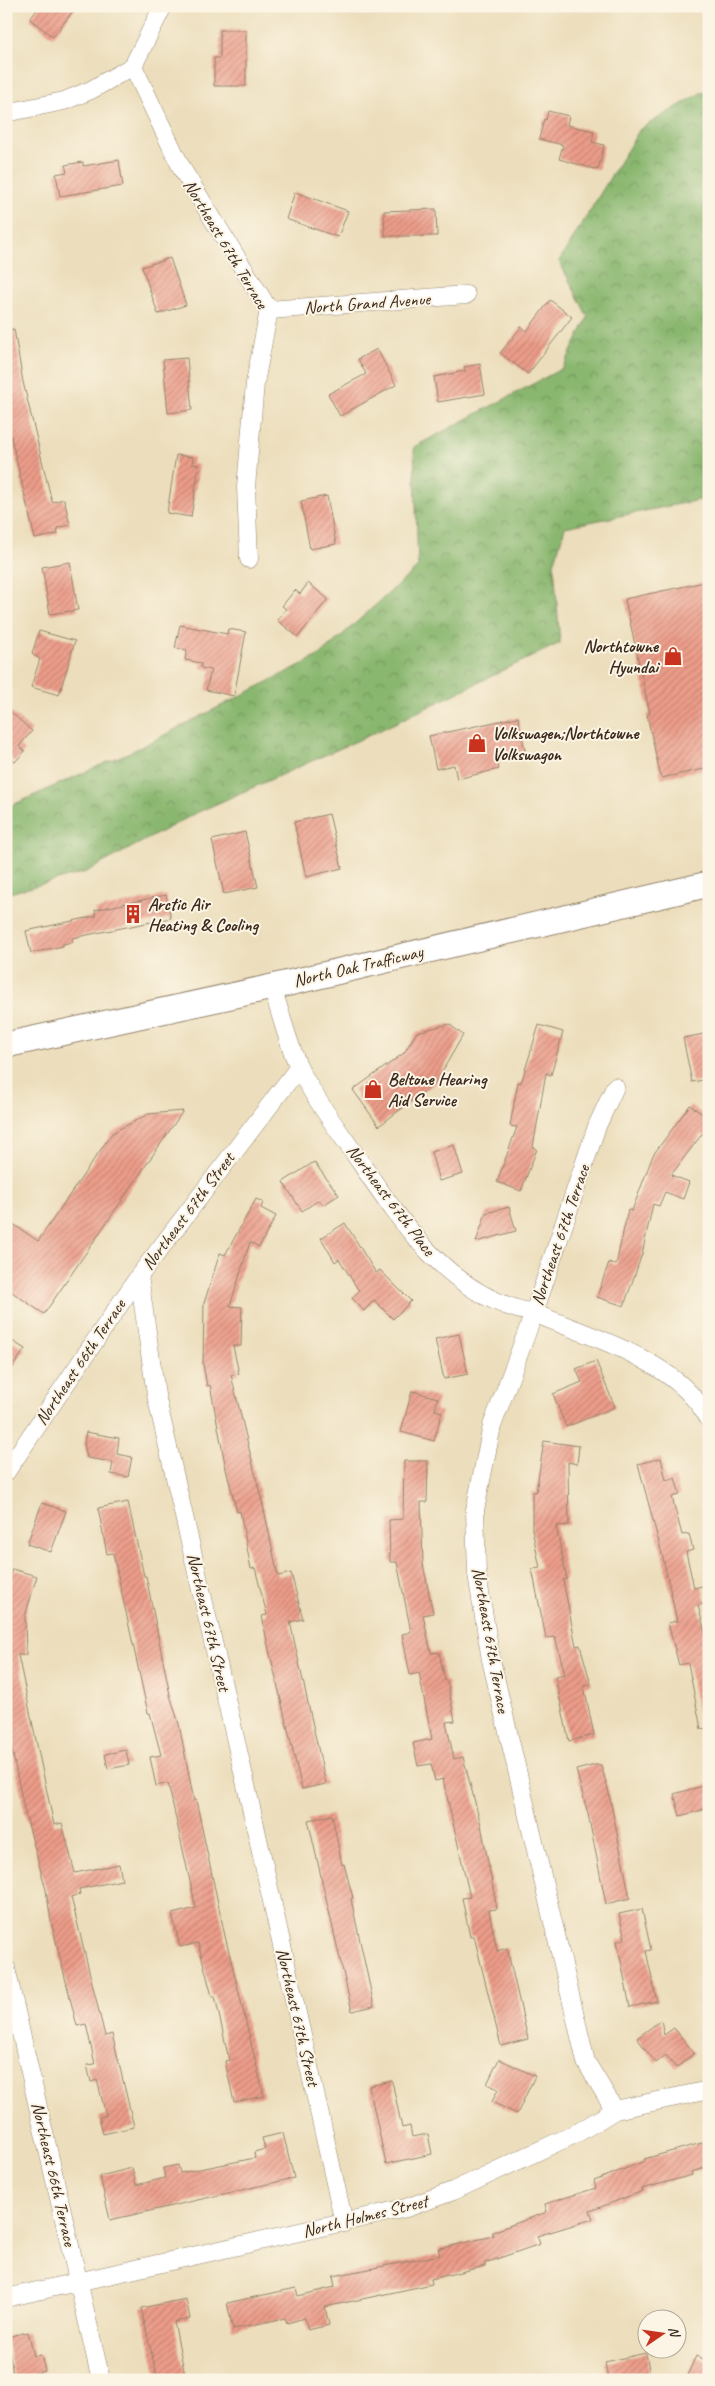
<svg xmlns="http://www.w3.org/2000/svg" width="715" height="2386" font-family="Caveat,sans-serif">
<defs>
<pattern id="forest-crowns" width="20" height="18" patternUnits="userSpaceOnUse" patternTransform="scale(1.25)"><rect width="20" height="18" fill="#8ab770"/><path d="M2 6a3 3 0 1 1 6 0M12 15a3 3 0 1 1 6 0" fill="none" stroke="#72955b"/></pattern>
<pattern id="building-hatch" width="6" height="6" patternUnits="userSpaceOnUse" patternTransform="scale(1.25)"><rect width="6" height="6" fill="#ed9d8a"/><path d="M-1 1l2-2M0 6l6-6M5 7l2-2" fill="none" stroke="#c18070"/></pattern>
</defs>
<rect width="100%" height="100%" fill="#fcf5e5"/>
<filter id="ink" filterUnits="userSpaceOnUse"><feTurbulence type="fractalNoise" baseFrequency=".02" numOctaves="2"/><feDisplacementMap in="SourceGraphic" scale="10" xChannelSelector="R" yChannelSelector="G"/><feConvolveMatrix kernelMatrix="1 2 1 2 8 2 1 2 1" color-interpolation-filters="sRGB"/></filter>
<filter id="wash" filterUnits="userSpaceOnUse"><feTurbulence type="fractalNoise" baseFrequency=".0096" numOctaves="4" result="noise"/><feDisplacementMap in="SourceGraphic" scale="20" xChannelSelector="R" yChannelSelector="G"/><feGaussianBlur stdDeviation="1.12" result="paint"/><feColorMatrix in="noise" values="0 0 0 0 0 0 0 0 0 0 0 0 0 0 0 0 0 1.4 0 .05"/><feComposite in="paint" operator="in"/></filter>
<g filter="url(#wash)">
<rect width="100%" height="100%" fill="#ecdebc"/>
<!-- forest -->
<polygon fill="url(#forest-crowns)" stroke="#627047" points="709,88 709,498 565,527 554,564 560,643 372,734 196,813 86,872 6,894 6,808 141,747 320,655 418,567 414,447 563,368 588,317 559,261 640,129"/>
<g id="blocks">
<!-- building -->
<g fill="url(#building-hatch)">
<polygon points="40,6 77,6 53,37 30,19"/>
<polygon points="220,30 246,30 246,86 214,86 214,58 220,58"/>
<polygon points="548,111 569,116 567,125 594,131 592,142 604,145 598,170 559,159 563,145 539,139 544,119 546,120"/>
<polygon points="119,160 123,186 60,196 56,174 67,172 65,165 83,162 83,166"/>
<polygon points="295,192 348,211 338,237 286,219"/>
<polygon points="436,209 437,236 385,236 384,211"/>
<polygon points="170,258 186,305 158,314 142,267"/>
<polygon points="550,300 572,317 528,374 500,353 521,327 527,331"/>
<polygon points="14,329 23,382 52,502 64,499 70,525 57,528 58,534 35,539 6,416 6,330"/>
<polygon points="377,349 396,385 340,416 328,394 366,374 358,359"/>
<polygon points="187,358 192,410 168,413 163,360"/>
<polygon points="480,364 485,394 438,402 434,377 465,371 464,367"/>
<polygon points="176,455 193,457 192,464 199,465 191,517 167,513"/>
<polygon points="327,496 336,544 310,549 301,501"/>
<polygon points="70,562 78,610 50,614 42,567"/>
<polygon points="709,581 709,768 661,778 647,715 650,714 625,599"/>
<polygon points="308,583 328,599 298,637 277,620 286,609 282,606 295,590 300,594"/>
<polygon points="180,625 227,634 228,629 246,632 234,696 206,690 211,670 201,668 201,663 185,660 187,650 175,648"/>
<polygon points="39,631 75,641 59,695 31,687 40,659 32,654"/>
<polygon points="6,708 32,731 19,746 25,751 15,762 9,758 6,761"/>
<polygon points="518,717 525,751 496,757 499,769 457,779 454,765 436,769 429,736"/>
<polygon points="329,814 342,868 306,877 294,822"/>
<polygon points="245,832 258,887 224,894 212,840"/>
<polygon points="166,895 171,918 72,938 73,942 63,944 63,946 31,953 26,931 96,916 95,910"/>
<polygon points="449,1024 463,1035 436,1082 379,1126 353,1090 404,1053 417,1032"/>
<polygon points="539,1025 563,1032 551,1075 546,1073 533,1147 537,1149 521,1191 497,1182 517,1127 510,1126 518,1082 521,1083"/>
<polygon points="709,1033 709,1079 692,1082 683,1038"/>
<polygon points="690,1105 709,1119 709,1139 702,1134 671,1175 689,1182 683,1199 665,1192 659,1206 653,1204 642,1254 624,1306 597,1297 609,1262 616,1265 628,1210 632,1211 653,1155"/>
<polygon points="183,1111 44,1314 6,1288 6,1219 38,1241 112,1133 148,1114"/>
<polygon points="454,1145 463,1174 439,1181 431,1152"/>
<polygon points="314,1162 339,1195 323,1205 319,1200 302,1211 283,1182"/>
<polygon points="256,1199 263,1202 261,1208 276,1216 259,1247 250,1242 230,1306 242,1307 241,1346 233,1346 239,1374 231,1375 265,1514 278,1576 291,1573 303,1619 290,1622 326,1784 302,1789 267,1641 262,1616 267,1615 255,1568 251,1569 240,1511 237,1512 226,1469 210,1385 207,1386 203,1364 204,1303 220,1253 225,1255"/>
<polygon points="509,1207 516,1231 476,1242 486,1213"/>
<polygon points="345,1223 376,1273 380,1270 411,1301 393,1319 374,1300 364,1311 352,1298 359,1291 339,1259 335,1262 321,1238"/>
<polygon points="459,1334 468,1374 444,1379 435,1339"/>
<polygon points="6,1337 25,1349 6,1377"/>
<polygon points="596,1361 615,1407 566,1427 553,1394 582,1382 576,1369"/>
<polygon points="412,1391 438,1398 435,1410 442,1412 434,1441 401,1432"/>
<polygon points="86,1432 119,1438 117,1454 132,1457 128,1477 111,1474 113,1462 87,1458 84,1443"/>
<polygon points="544,1441 579,1446 577,1464 568,1462 569,1525 556,1526 567,1579 563,1580 576,1646 580,1645 591,1684 584,1686 594,1735 569,1741 555,1676 565,1674 555,1637 546,1638 532,1569 540,1568 532,1529 532,1492 536,1492"/>
<polygon points="661,1458 666,1480 675,1478 680,1495 672,1497 682,1535 689,1534 693,1550 686,1552 694,1588 702,1586 706,1603 698,1605 706,1637 709,1637 709,1728 701,1729 688,1663 679,1665 668,1623 677,1621 663,1558 638,1464"/>
<polygon points="404,1461 428,1461 427,1502 421,1502 423,1564 433,1613 423,1615 431,1653 439,1652 445,1681 447,1681 455,1721 446,1722 454,1759 463,1757 481,1825 497,1909 489,1910 497,1951 507,1948 528,2039 501,2046 474,1936 470,1937 462,1898 470,1897 443,1779 435,1781 431,1764 418,1766 413,1743 432,1739 419,1673 410,1675 402,1634 411,1632 397,1562 390,1562 389,1520 403,1519"/>
<polygon points="128,1502 144,1576 146,1576 170,1695 179,1724 194,1801 196,1800 225,1936 264,2096 234,2102 225,2061 229,2060 215,1996 212,1996 198,1943 180,1947 172,1914 196,1908 168,1783 156,1786 150,1757 161,1755 150,1713 148,1713 113,1553 107,1554 98,1508"/>
<polygon points="42,1503 66,1511 51,1552 27,1544"/>
<polygon points="12,1569 37,1576 25,1616 26,1655 18,1655 54,1825 62,1823 75,1873 119,1864 122,1880 79,1889 80,1894 71,1897 105,2036 112,2034 134,2127 103,2134 99,2117 106,2115 97,2080 91,2082 87,2065 95,2064 86,2024 77,2026 51,1921 46,1890 24,1809 6,1721 6,1588"/>
<polygon points="126,1750 129,1765 108,1769 105,1754"/>
<polygon points="595,1765 601,1765 608,1789 630,1898 606,1904 588,1814 576,1770"/>
<polygon points="709,1784 709,1808 680,1816 674,1794"/>
<polygon points="332,1815 342,1865 344,1864 353,1898 351,1899 374,2006 352,2011 308,1820"/>
<polygon points="642,1909 651,1950 646,1951 657,2001 630,2007 617,1941 625,1939 619,1914"/>
<polygon points="661,2020 664,2035 674,2028 694,2053 676,2068 666,2055 656,2063 637,2038"/>
<polygon points="499,2059 535,2076 517,2114 492,2102 498,2089 487,2084"/>
<polygon points="392,2081 402,2128 410,2126 412,2137 428,2134 432,2154 386,2164 369,2086"/>
<polygon points="283,2133 294,2178 110,2220 100,2176 132,2168 136,2185 165,2178 163,2168 178,2165 180,2173 255,2158 254,2152 265,2149 262,2138"/>
<polygon points="709,2141 709,2167 691,2172 692,2175 642,2189 643,2191 590,2211 593,2219 537,2236 540,2244 485,2263 485,2266 431,2279 432,2284 325,2307 329,2325 308,2330 305,2318 287,2323 285,2318 233,2329 227,2303 296,2288 298,2296 335,2287 333,2276 440,2255 438,2249 493,2236 492,2232 547,2212 545,2204 596,2188 594,2181 645,2161 644,2159"/>
<polygon points="186,2299 190,2319 174,2322 186,2380 158,2380 141,2308"/>
<polygon points="28,2332 34,2356 41,2355 45,2371 14,2379 6,2337"/>
<polygon points="646,2353 651,2380 608,2380 605,2362"/>
<polygon points="696,2356 709,2362 709,2380 685,2380"/>
</g>
</g>
</g>
<g filter="url(#ink)">
<use href="#blocks" fill-opacity="0" stroke="#94846d" stroke-width="1"/>
<g fill="none" stroke-linecap="round" stroke-linejoin="round">
<!-- minor casing -->
<g stroke="#94846d" stroke-width="19">
<g id="minor">
<polyline points="163,6 133,66 182,169 269,310 255,383 246,487 249,559"/>
<polyline points="6,113 64,101 91,90 133,66"/>
<polyline points="269,310 466,295"/>
<path d="M272 987C281 1014 288 1044 300 1070 315 1099 335 1126 354 1153 399 1219 449 1298 534 1313 592 1338 678 1360 709 1420"/>
<polyline points="615,1087 597,1126 534,1313 492,1426 475,1510 477,1574 491,1660 586,2062 615,2110"/>
<polyline points="139,1276 156,1395 246,1785 344,2223"/>
<polyline points="6,1472 139,1276 299,1067"/>
<polyline points="6,1968 101,2380"/>
<polyline points="6,2298 406,2208 453,2191 579,2132 615,2110 709,2090"/>
</g>
</g>
<!-- secondary casing -->
<g stroke="#94846d" stroke-width="27">
<polyline id="secondary" points="6,1045 272,987 709,884"/>
</g>
<!-- minor -->
<use href="#minor" stroke="#fff" stroke-width="18"/>
<!-- secondary -->
<use href="#secondary" stroke="#fff" stroke-width="25"/>
</g>
</g>
<!-- icons -->
<defs>
<g id="shop-bare" transform="scale(1.5)"><path d="M-5-2.5h2.3a2.7 3.5 0 0 1 5.4 0H5L5.5 6h-11ZM-1.5-2.5h3a1.5 2.3 0 0 0-3 0Z" fill="#c8321e" stroke="#fcf5e5" stroke-width="2.5" paint-order="stroke"/></g>
<g id="building-bare" transform="scale(1.5)"><path d="M-4-6H4V6H1V3H-1V6H-4ZM-2.5-4.3h1.7v1.8h-1.7ZM.8-4.3h1.7v1.8H.8ZM-2.5-1h1.7V.8h-1.7ZM.8-1h1.7V.8H.8Z" fill="#c8321e" stroke="#fcf5e5" stroke-width="2.5" paint-order="stroke"/></g>
</defs>
<g fill-rule="evenodd">
<use href="#shop-bare" x="673" y="656"/>
<use href="#shop-bare" x="477" y="743"/>
<use href="#building-bare" x="133" y="914"/>
<use href="#shop-bare" x="373" y="1089"/>
</g>
<g text-anchor="middle" stroke-width="4" stroke-linejoin="round" paint-order="stroke">
<!-- street labels -->
<g font-size="18" fill="#3b2a1e" stroke="#fcf5e5">
<text transform="translate(226 244) rotate(59)" y="6">Northeast 67th Terrace</text>
<text transform="translate(367 303) rotate(-4)" y="6">North Grand Avenue</text>
<text transform="translate(358 966) rotate(-13)" y="6">North Oak Trafficway</text>
<text transform="translate(391 1200) rotate(53)" y="6">Northeast 67th Place</text>
<text transform="translate(188 1211) rotate(-53)" y="6">Northeast 67th Street</text>
<text transform="translate(560 1235) rotate(-71)" y="6">Northeast 67th Terrace</text>
<text transform="translate(80 1362) rotate(-56)" y="6">Northeast 66th Terrace</text>
<text transform="translate(209 1622) rotate(77)" y="6">Northeast 67th Street</text>
<text transform="translate(491 1640) rotate(80)" y="6">Northeast 67th Terrace</text>
<text transform="translate(298 2017) rotate(77)" y="6">Northeast 67th Street</text>
<text transform="translate(54 2174) rotate(77)" y="6">Northeast 66th Terrace</text>
<text transform="translate(365 2216) rotate(-14)" y="6">North Holmes Street</text>
</g>
<!-- poi labels -->
<g font-size="18" font-weight="bold" fill="#3b2a1e" stroke="#fcf5e5" text-anchor="start">
<text x="658" y="652" text-anchor="end">Northtowne<tspan x="658" dy="21">Hyundai</tspan></text>
<text x="492" y="739">Volkswagen;Northtowne<tspan x="492" dy="21">Volkswagon</tspan></text>
<text x="148" y="910">Arctic Air<tspan x="148" dy="21">Heating &amp; Cooling</tspan></text>
<text x="388" y="1085">Beltone Hearing<tspan x="388" dy="21">Aid Service</tspan></text>
</g>
</g>
<!-- margin -->
<rect width="715" height="2386" fill="none" stroke="#fcf5e5" stroke-width="25"/>
<!-- north arrow -->
<g transform="translate(662 2334) rotate(77)"><circle r="24" fill="#fcf5e5" stroke="#afa495"/>
<path d="M0-4L9 19L0 12L-9 19Z" fill="#c8321e"/>
<text y="-8" font-size="14" font-weight="bold" text-anchor="middle" fill="#3b2a1e">N</text>
</g>
</svg>
